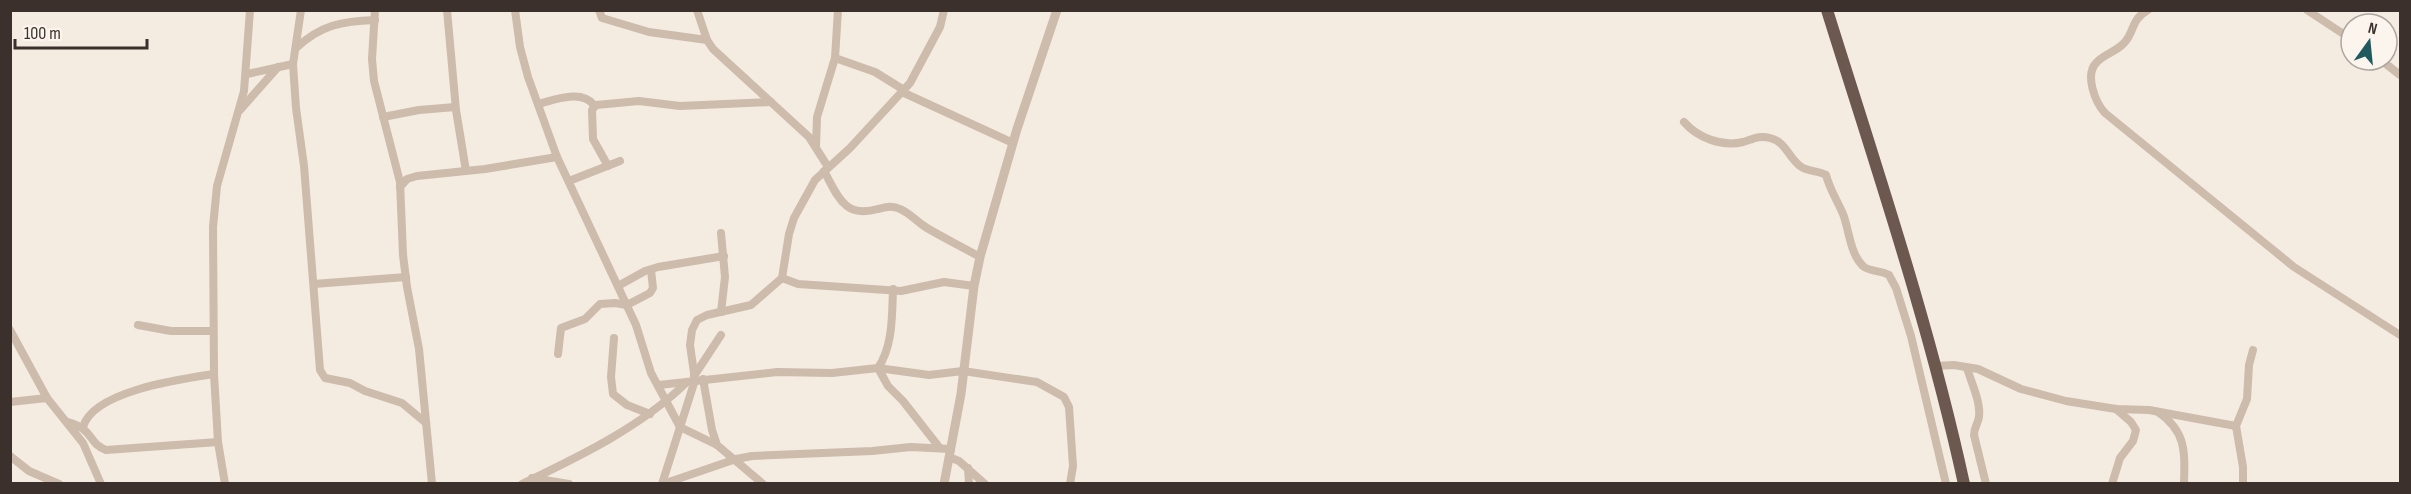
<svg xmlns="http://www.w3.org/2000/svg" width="2411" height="494" font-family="'Sofia Sans Condensed',sans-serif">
<rect width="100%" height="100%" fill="#f4ebe1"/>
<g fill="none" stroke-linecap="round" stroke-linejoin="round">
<!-- minor -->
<g stroke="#cdbbac" stroke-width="8">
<polyline points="301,10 293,64 296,108 304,166 320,370 325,378 350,383 365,391 402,403 426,423"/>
<polyline points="375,10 372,59 374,81 400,182 403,255 407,287 419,349 432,484"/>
<polyline points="447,10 456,110 466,171"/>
<polyline points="515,10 520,47 528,77 557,157 636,325 651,373 680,427 717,445"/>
<polyline points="599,10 602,18 649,32 707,40"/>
<polyline points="697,10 707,40 713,49 809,137 828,167"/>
<path d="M2148 10C2130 20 2135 32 2124 43 2117 51 2105 54 2097 62 2084 74 2095 102 2105 113L2294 267 2400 335"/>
<polyline points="2307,10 2351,39"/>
<path d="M296 48C321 25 342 21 375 20"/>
<polyline points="835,58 875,72 904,90"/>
<polyline points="2381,60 2400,75"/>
<polyline points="247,74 293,64"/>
<polyline points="902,92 1013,143"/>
<path d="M538 104C555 100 581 89 594 105"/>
<polyline points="240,110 278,67"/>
<polyline points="383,117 419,110 455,107"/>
<path d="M1684 122C1698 138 1722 147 1743 142 1753 139 1759 135 1770 138 1786 142 1788 157 1800 166 1807 172 1818 170 1826 175 1830 190 1837 200 1843 214 1849 229 1850 254 1863 266 1869 272 1881 270 1889 275L1896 288 1911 336 1946 484"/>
<polyline points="816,146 817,117 835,58 838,10"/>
<polyline points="608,166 593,139 592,110 596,105 639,101 680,106 771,102"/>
<path d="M824 171C838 196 844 219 878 209 886 207 892 205 900 209 910 213 917 222 927 228 944 238 962 247 980 257"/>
<polyline points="569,181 620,161"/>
<polyline points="400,187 407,179 417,176 485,169 557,157"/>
<polyline points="782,278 798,284 901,291 944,282 974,286"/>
<polyline points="314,284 406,277"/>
<polyline points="618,286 645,271 658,267 724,256"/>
<path d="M893 289C892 315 893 346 878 368L888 386 903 401 939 447"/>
<polyline points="721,312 725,277 721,233"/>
<polyline points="138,325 171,331 213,331"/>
<polyline points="10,330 47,398 83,443 101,484"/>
<polyline points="614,338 611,377 613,394 627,405 650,414"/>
<polyline points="558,354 561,328 585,319 600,304 615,303 627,305 650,293 653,288 651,270"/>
<polyline points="1935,366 1954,365 1978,369 2021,389 2066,401 2116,409 2149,410 2236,426"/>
<path d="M1967 368C1971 382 1981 402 1979 417 1978 424 1974 427 1974 435L1986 484"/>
<polyline points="694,376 721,335"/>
<polyline points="703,379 712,430 717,445 763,484"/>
<polyline points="659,385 777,372 832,373 878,368 929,375 963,371 1037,382 1064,397 1069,407 1073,466 1070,484"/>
<polyline points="10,402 47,398"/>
<path d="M2158 412C2186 431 2185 451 2184 484"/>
<path d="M67 422C95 429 87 443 106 450L218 442"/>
<path d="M83 427C93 391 181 379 214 374"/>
<polyline points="10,456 29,471 59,484"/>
<polyline points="949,457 959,461 985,484"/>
<polyline points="968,468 969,484"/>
<polyline points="532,478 569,484"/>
<polyline points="225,484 218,442 214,374 213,227 217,186 244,91 250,10"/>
<path d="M522 484C580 456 641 427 687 382"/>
<polyline points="662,484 695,380 690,345 692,330 697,320 707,315 751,305 782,278 789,234 794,218 815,180 850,148 910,83 940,27 944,10"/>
<polyline points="663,484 736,459 752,456 872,451 911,447 950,449"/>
<polyline points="2112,484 2120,458 2133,441 2136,430 2131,422 2116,409"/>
<polyline points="2243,484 2243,467 2236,426 2247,399 2249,365 2253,350"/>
</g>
<!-- tertiary -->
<polyline stroke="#cdbbac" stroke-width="9" points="944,484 961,394 974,286 980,257 1017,129 1057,10"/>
<!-- trunk -->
<path stroke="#6c584f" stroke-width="12" d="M1827 10C1876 167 1929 323 1964 484"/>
</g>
<!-- border -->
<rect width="2411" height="494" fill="none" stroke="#3b302b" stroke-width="24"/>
<!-- north arrow -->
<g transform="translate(2369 42) rotate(15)"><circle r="28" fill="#fbf5ee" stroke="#aea6a0" stroke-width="1.5"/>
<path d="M0-4.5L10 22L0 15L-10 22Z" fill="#1f5a5e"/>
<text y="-9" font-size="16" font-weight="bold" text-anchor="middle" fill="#3b302b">N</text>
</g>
<!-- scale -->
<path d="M15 39v9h132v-9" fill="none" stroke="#3b302b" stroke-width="3"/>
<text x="24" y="39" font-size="18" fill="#3b302b" stroke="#fbf5ee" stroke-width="4.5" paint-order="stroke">100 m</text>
</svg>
